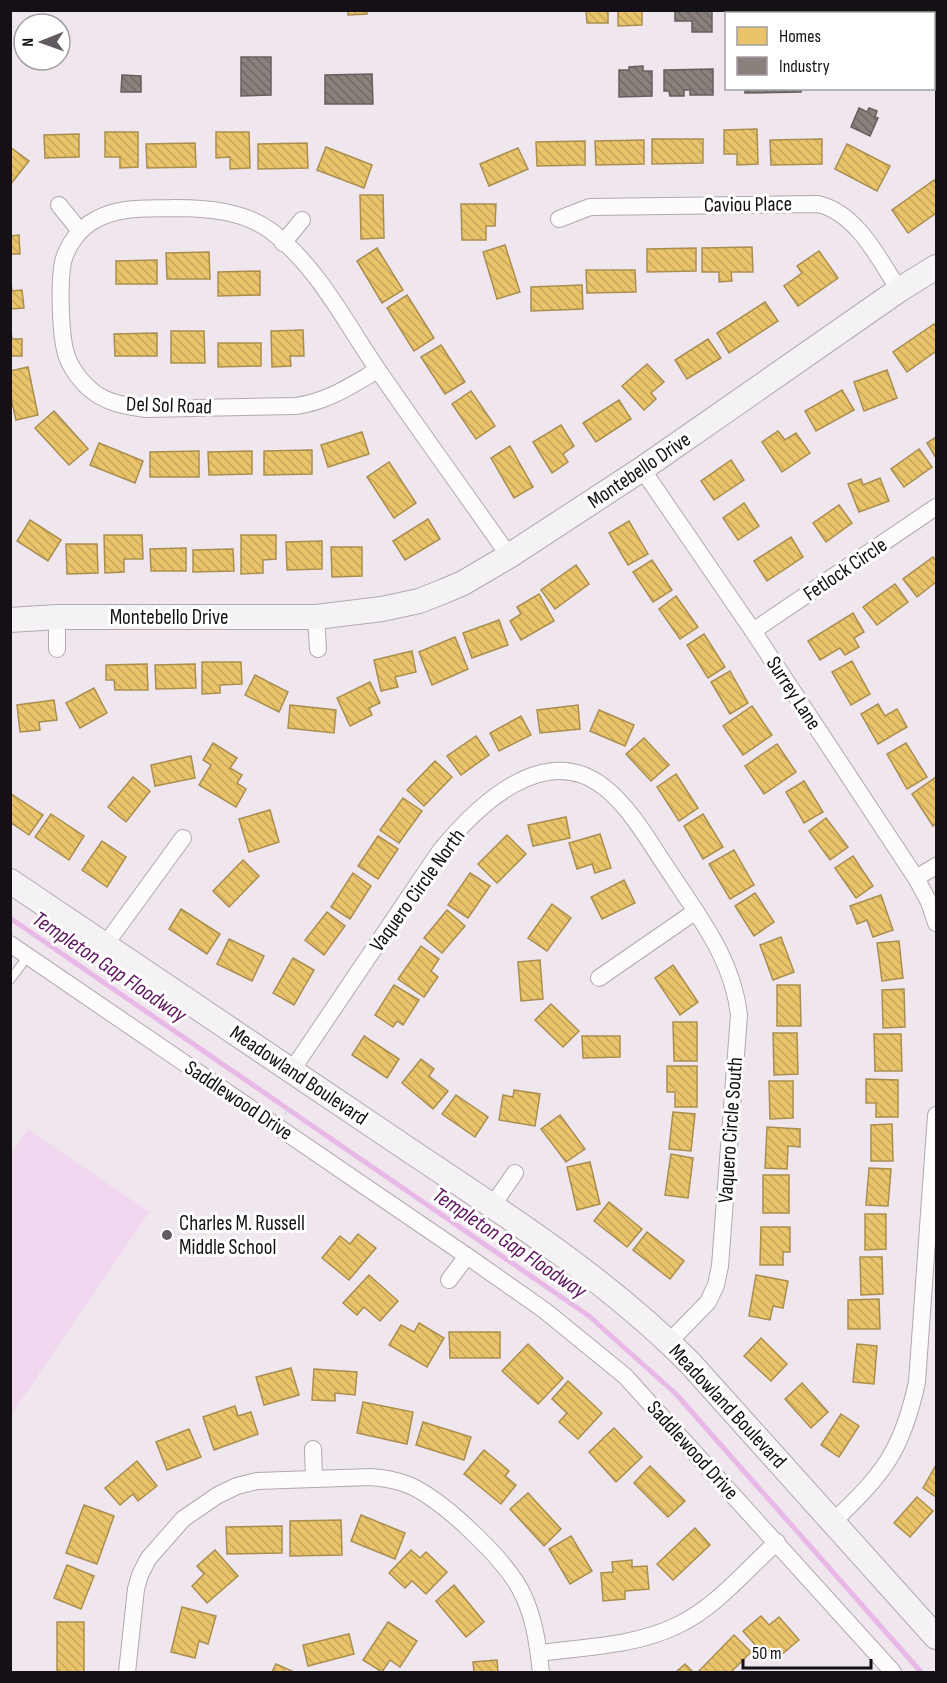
<svg xmlns="http://www.w3.org/2000/svg" width="947" height="1683" font-family="'Sofia Sans Condensed',sans-serif">
<defs>
<pattern id="homes-back-hatch" width="6" height="6" patternUnits="userSpaceOnUse" patternTransform="scale(1.5)"><rect width="6" height="6" fill="#e9c46a"/><path d="M-1 5l2 2M0 0l6 6M5-1l2 2" fill="none" stroke="#c7a75b"/></pattern>
<pattern id="industry-back-hatch" width="6" height="6" patternUnits="userSpaceOnUse" patternTransform="scale(1.5)"><rect width="6" height="6" fill="#8a817c"/><path d="M-1 5l2 2M0 0l6 6M5-1l2 2" fill="none" stroke="#706864"/></pattern>
</defs>
<rect width="100%" height="100%" fill="#f0e6ee"/>
<!-- green -->
<polygon fill="#f0d6ef" points="28,1129 149,1212 11,1415 11,1154"/>
<!-- homes -->
<g fill="url(#homes-back-hatch)" stroke="#a98e50" stroke-width="1.5">
<polygon points="348,10 367,10 367,14 348,15"/>
<polygon points="586,10 608,10 608,23 587,23"/>
<polygon points="618,10 642,10 642,25 618,26"/>
<rect x="836" y="10" width="42" height="2"/>
<polygon points="757,129 758,164 737,165 737,154 724,154 724,130"/>
<polygon points="105,132 138,132 138,167 120,168 120,157 105,157"/>
<polygon points="216,132 249,132 250,168 230,169 230,157 216,158"/>
<polygon points="79,134 79,157 45,158 44,135"/>
<polygon points="652,139 703,139 703,163 652,164"/>
<polygon points="822,139 822,164 771,165 770,140"/>
<polygon points="644,140 644,164 596,165 595,141"/>
<polygon points="585,141 585,165 537,166 536,142"/>
<polygon points="195,143 196,167 147,168 146,144"/>
<polygon points="307,143 308,168 258,169 258,144"/>
<polygon points="847,144 890,166 877,191 835,169"/>
<polygon points="10,147 29,161 10,185"/>
<polygon points="326,147 372,165 364,188 317,170"/>
<polygon points="518,148 528,169 489,186 480,164"/>
<polygon points="934,180 936,183 936,213 908,233 892,210"/>
<polygon points="360,195 383,195 384,238 361,239"/>
<polygon points="461,204 496,204 495,226 486,226 486,240 462,240"/>
<polygon points="19,235 20,254 10,254 10,236"/>
<polygon points="505,245 520,292 497,299 483,252"/>
<polygon points="752,247 753,272 731,272 732,281 719,282 719,272 702,272 702,248"/>
<polygon points="377,248 403,290 382,303 357,261"/>
<polygon points="696,248 696,271 647,272 647,249"/>
<polygon points="819,251 838,278 798,306 784,286 802,273 797,266"/>
<polygon points="209,252 210,279 167,279 166,253"/>
<polygon points="157,260 157,284 116,284 116,261"/>
<polygon points="586,270 635,270 636,292 587,293"/>
<polygon points="260,271 260,295 218,296 218,272"/>
<polygon points="10,275 12,291 22,290 24,308 10,309"/>
<polygon points="582,285 583,309 531,311 531,287"/>
<polygon points="407,295 434,338 414,351 387,308"/>
<polygon points="765,302 778,321 729,353 717,333"/>
<polygon points="10,323 12,339 22,339 22,356 10,356"/>
<polygon points="934,324 936,327 936,351 907,372 893,352"/>
<polygon points="303,330 304,356 290,356 291,366 272,367 271,331"/>
<polygon points="171,331 204,331 205,363 171,363"/>
<polygon points="157,333 157,356 115,356 114,334"/>
<polygon points="708,339 721,358 687,379 675,360"/>
<polygon points="218,343 261,343 261,366 218,367"/>
<polygon points="441,345 465,382 445,394 421,357"/>
<polygon points="647,364 664,382 651,393 656,399 644,410 622,386"/>
<polygon points="28,367 38,415 16,420 10,394 10,371"/>
<polygon points="887,370 897,398 864,411 854,382"/>
<polygon points="842,390 854,410 816,431 805,411"/>
<polygon points="471,391 495,426 476,439 452,404"/>
<polygon points="619,400 631,419 596,442 583,423"/>
<polygon points="54,411 88,449 69,465 35,428"/>
<polygon points="561,425 574,446 563,454 568,462 552,473 533,442"/>
<polygon points="778,431 785,440 796,433 810,453 782,472 762,442"/>
<polygon points="362,432 369,454 328,467 321,445"/>
<polygon points="936,437 936,458 927,443"/>
<polygon points="99,443 143,461 135,483 90,465"/>
<polygon points="510,446 533,487 514,498 491,458"/>
<polygon points="919,449 932,467 904,487 891,469"/>
<polygon points="312,450 312,474 264,475 264,451"/>
<polygon points="199,451 199,477 150,477 150,452"/>
<polygon points="252,451 252,474 209,475 208,452"/>
<polygon points="731,460 744,480 714,500 701,481"/>
<polygon points="389,462 416,503 394,518 367,477"/>
<polygon points="880,478 889,501 859,512 848,484 861,479 863,485"/>
<polygon points="744,503 759,526 738,540 723,518"/>
<polygon points="839,505 852,523 826,542 813,523"/>
<polygon points="428,519 440,539 405,560 393,541"/>
<polygon points="30,520 61,540 48,561 17,541"/>
<polygon points="629,521 648,554 628,565 609,533"/>
<polygon points="104,535 142,535 143,559 124,559 124,572 105,573"/>
<polygon points="241,535 276,535 276,559 263,560 263,573 241,574"/>
<polygon points="791,537 803,557 767,581 754,561"/>
<polygon points="322,541 322,569 287,570 286,542"/>
<polygon points="66,544 97,544 98,573 67,574"/>
<polygon points="331,547 362,547 362,576 332,577"/>
<polygon points="186,548 186,571 151,571 150,549"/>
<polygon points="233,549 234,571 193,572 193,550"/>
<polygon points="933,557 936,561 936,582 917,597 903,579"/>
<polygon points="652,560 672,590 653,602 633,572"/>
<polygon points="576,565 589,584 555,609 541,590"/>
<polygon points="895,584 908,602 877,625 863,607"/>
<polygon points="539,594 554,621 521,640 510,621 521,614 517,607"/>
<polygon points="676,596 698,627 680,639 659,609"/>
<polygon points="853,613 864,632 854,638 859,647 845,655 840,648 820,660 808,641"/>
<polygon points="499,620 508,645 472,658 463,633"/>
<polygon points="704,634 725,667 708,678 687,645"/>
<polygon points="455,637 468,669 432,685 419,652"/>
<polygon points="412,651 416,672 395,677 398,687 381,691 374,660"/>
<polygon points="852,661 870,694 851,705 832,672"/>
<polygon points="202,662 241,662 242,684 220,685 220,693 202,694"/>
<polygon points="147,664 148,690 115,690 114,680 106,680 106,665"/>
<polygon points="195,664 196,688 156,689 155,665"/>
<polygon points="730,671 748,703 730,714 711,682"/>
<polygon points="255,675 288,692 279,712 245,695"/>
<polygon points="370,682 380,703 369,708 372,715 350,726 337,698"/>
<polygon points="94,688 107,713 80,728 66,703"/>
<polygon points="54,700 57,720 39,722 40,730 20,732 17,705"/>
<polygon points="878,704 885,716 897,709 907,727 878,744 861,714"/>
<polygon points="290,705 336,710 334,733 288,728"/>
<polygon points="578,705 580,729 540,733 537,710"/>
<polygon points="752,706 772,735 743,755 723,726"/>
<polygon points="599,710 634,725 625,746 590,731"/>
<polygon points="521,716 531,735 499,751 490,733"/>
<polygon points="476,736 489,755 461,775 447,756"/>
<polygon points="644,738 669,765 651,781 626,754"/>
<polygon points="213,743 237,758 230,768 242,775 237,783 246,789 236,807 199,785 211,765 203,760"/>
<polygon points="906,743 927,777 907,789 887,754"/>
<polygon points="777,744 796,772 764,794 745,766"/>
<polygon points="191,756 195,778 155,786 151,765"/>
<polygon points="435,761 452,777 424,806 407,790"/>
<polygon points="676,774 698,808 679,821 657,787"/>
<polygon points="133,777 150,791 126,822 108,807"/>
<polygon points="936,777 936,823 933,826 912,794"/>
<polygon points="804,781 823,812 804,823 786,792"/>
<polygon points="10,793 43,815 29,835 10,822"/>
<polygon points="403,798 422,811 399,843 380,830"/>
<polygon points="270,810 279,842 249,852 239,819"/>
<polygon points="51,814 84,836 69,860 35,837"/>
<polygon points="703,814 723,847 703,859 684,826"/>
<polygon points="566,817 570,838 533,846 528,825"/>
<polygon points="826,818 848,847 830,860 809,831"/>
<polygon points="600,834 611,868 595,873 592,864 577,869 569,843"/>
<polygon points="507,835 526,854 497,883 478,864"/>
<polygon points="378,836 398,849 378,879 358,866"/>
<polygon points="102,841 126,857 107,887 82,870"/>
<polygon points="734,850 754,885 730,899 709,864"/>
<polygon points="853,856 873,886 856,898 835,868"/>
<polygon points="243,860 259,876 229,907 213,891"/>
<polygon points="353,873 371,886 350,919 331,907"/>
<polygon points="470,873 490,886 468,918 448,905"/>
<polygon points="624,880 635,903 602,919 591,897"/>
<polygon points="755,893 774,922 754,936 735,906"/>
<polygon points="881,895 893,930 873,937 867,920 857,924 850,906"/>
<polygon points="552,904 571,918 547,951 528,938"/>
<polygon points="181,909 220,934 207,954 169,929"/>
<polygon points="447,910 465,926 442,953 424,938"/>
<polygon points="327,912 345,926 324,955 305,940"/>
<polygon points="781,937 794,972 773,980 760,945"/>
<polygon points="229,939 264,956 252,981 217,964"/>
<polygon points="899,941 903,978 882,981 877,943"/>
<polygon points="421,946 439,959 431,971 438,977 424,997 398,979"/>
<polygon points="293,958 314,970 294,1005 273,993"/>
<polygon points="540,960 543,999 521,1001 518,962"/>
<polygon points="673,965 698,1002 680,1015 655,978"/>
<polygon points="394,985 419,1000 403,1025 397,1021 393,1027 375,1015"/>
<polygon points="777,985 800,985 801,1026 777,1026"/>
<polygon points="904,989 905,1027 883,1028 882,990"/>
<polygon points="551,1004 579,1031 563,1047 535,1020"/>
<polygon points="673,1022 697,1022 697,1061 674,1061"/>
<polygon points="773,1033 797,1033 798,1074 774,1075"/>
<polygon points="874,1034 901,1034 902,1071 875,1071"/>
<polygon points="364,1036 399,1059 387,1078 352,1055"/>
<polygon points="582,1036 620,1036 620,1057 583,1058"/>
<polygon points="421,1059 434,1069 429,1076 448,1091 433,1109 402,1083"/>
<polygon points="667,1066 697,1066 697,1107 675,1107 675,1092 667,1092"/>
<polygon points="866,1079 898,1080 898,1117 876,1117 876,1103 866,1103"/>
<polygon points="769,1081 793,1081 793,1118 770,1119"/>
<polygon points="514,1090 540,1094 535,1126 499,1120 503,1095 513,1097"/>
<polygon points="456,1095 488,1117 475,1137 442,1114"/>
<polygon points="673,1112 695,1114 691,1151 669,1149"/>
<polygon points="560,1115 585,1149 566,1162 541,1129"/>
<polygon points="892,1124 893,1161 871,1161 871,1125"/>
<polygon points="767,1127 800,1129 800,1147 788,1146 787,1169 765,1168"/>
<polygon points="671,1154 693,1158 688,1198 665,1195"/>
<polygon points="590,1162 600,1204 577,1210 567,1167"/>
<polygon points="869,1168 891,1169 888,1206 866,1205"/>
<rect x="763" y="1175" width="26" height="38"/>
<polygon points="609,1202 642,1229 627,1247 594,1221"/>
<polygon points="865,1214 886,1214 886,1249 865,1250"/>
<polygon points="761,1227 790,1227 790,1252 783,1252 783,1265 760,1265"/>
<polygon points="647,1232 684,1261 670,1279 633,1250"/>
<polygon points="358,1234 376,1248 349,1280 322,1258 340,1236 350,1244"/>
<polygon points="860,1257 882,1257 883,1294 861,1295"/>
<polygon points="369,1275 398,1301 380,1321 364,1307 357,1315 343,1303"/>
<polygon points="756,1275 788,1281 783,1308 773,1306 770,1320 749,1316"/>
<polygon points="879,1299 880,1329 848,1329 848,1300"/>
<polygon points="419,1323 444,1338 427,1367 389,1345 401,1325 414,1332"/>
<polygon points="449,1332 500,1332 500,1358 450,1358"/>
<polygon points="761,1338 787,1364 771,1381 744,1356"/>
<polygon points="528,1344 563,1378 538,1404 502,1371"/>
<polygon points="857,1344 877,1346 874,1384 853,1382"/>
<polygon points="291,1368 299,1395 264,1405 256,1377"/>
<polygon points="314,1369 357,1372 355,1395 335,1393 335,1401 312,1400"/>
<polygon points="568,1381 602,1413 578,1439 559,1422 567,1413 552,1399"/>
<polygon points="802,1383 828,1412 811,1428 785,1399"/>
<polygon points="363,1402 413,1412 407,1444 357,1433"/>
<polygon points="235,1406 238,1416 251,1412 258,1434 214,1450 203,1417"/>
<polygon points="841,1414 859,1426 839,1457 821,1445"/>
<polygon points="423,1422 471,1437 464,1460 416,1445"/>
<polygon points="614,1428 642,1457 616,1482 589,1452"/>
<polygon points="189,1429 201,1457 167,1470 156,1442"/>
<polygon points="484,1450 509,1471 505,1476 516,1485 501,1504 464,1474"/>
<polygon points="137,1461 157,1486 138,1501 133,1494 120,1505 105,1488"/>
<polygon points="936,1465 936,1497 923,1488"/>
<polygon points="650,1466 685,1501 668,1517 634,1483"/>
<polygon points="528,1493 561,1529 544,1546 510,1509"/>
<polygon points="917,1497 933,1511 910,1537 894,1523"/>
<polygon points="84,1505 114,1516 97,1564 66,1553"/>
<polygon points="361,1515 405,1533 395,1559 351,1541"/>
<polygon points="341,1520 342,1555 290,1556 290,1521"/>
<polygon points="282,1526 282,1553 227,1554 226,1527"/>
<polygon points="695,1528 710,1545 673,1580 657,1564"/>
<polygon points="571,1536 592,1571 570,1584 549,1549"/>
<polygon points="215,1550 238,1576 207,1603 192,1586 204,1574 197,1566"/>
<polygon points="411,1550 420,1558 426,1552 447,1572 426,1594 412,1581 405,1588 389,1573"/>
<polygon points="632,1560 632,1567 647,1566 649,1589 625,1591 625,1599 603,1601 601,1573 613,1572 612,1562"/>
<polygon points="67,1565 94,1576 81,1609 54,1598"/>
<polygon points="454,1585 484,1622 466,1637 436,1601"/>
<polygon points="182,1607 216,1616 208,1644 199,1641 195,1658 171,1652"/>
<polygon points="761,1616 769,1625 779,1617 799,1640 781,1655 775,1648 766,1657 743,1631"/>
<rect x="57" y="1622" width="27" height="50"/>
<polygon points="388,1622 417,1641 400,1667 390,1660 382,1672 363,1660"/>
<polygon points="349,1634 354,1654 308,1666 303,1645"/>
<polygon points="734,1635 751,1652 731,1672 701,1672 699,1671"/>
<polygon points="497,1660 498,1672 474,1672 473,1662"/>
<polygon points="276,1664 294,1672 272,1672"/>
<polygon points="685,1664 693,1672 676,1672"/>
</g>
<!-- industry -->
<g fill="url(#industry-back-hatch)" stroke="#675f5d" stroke-width="1.5">
<polygon points="675,10 712,10 712,32 692,32 692,21 675,21"/>
<polygon points="241,57 271,57 271,95 241,96"/>
<polygon points="643,66 643,71 652,71 652,96 619,97 619,70 629,70 629,67"/>
<polygon points="713,69 713,95 690,95 690,90 684,90 684,96 670,96 669,91 664,91 664,70"/>
<polygon points="372,74 373,104 325,104 325,75"/>
<polygon points="122,75 141,76 141,92 121,92"/>
<polygon points="745,88 801,88 801,92 745,93"/>
<polygon points="859,108 867,112 869,108 877,111 875,117 878,118 870,136 851,127"/>
</g>
<g fill="none" stroke-linecap="round" stroke-linejoin="round">
<!-- stream -->
<polyline stroke="#e8b8e6" stroke-width="5" points="10,918 589,1316 676,1394 921,1672"/>
<!-- lane casing -->
<g stroke="#b0a9af" stroke-width="10">
<polyline id="lane" points="10,980 28,956"/>
</g>
<!-- street casing -->
<g stroke="#b0a9af" stroke-width="18">
<g id="street">
<polyline points="59,205 80,231"/>
<path d="M559 219 590 207 818 204C857 213 879 259 899 290"/>
<polyline points="283,243 302,220"/>
<path d="M378 370C350 386 329 401 296 406L146 409C126 406 106 403 91 390 82 383 71 368 67 357 60 338 59 282 63 262 67 245 80 228 95 220 119 206 148 209 175 208 207 208 244 211 271 231 318 267 345 322 378 370 421 433 466 494 509 556"/>
<polyline points="642,469 753,631 916,878 929,902 936,923"/>
<polyline points="316,617 318,649"/>
<polyline points="753,631 936,507"/>
<polyline points="57,649 57,617"/>
<polyline points="916,878 936,866"/>
<polyline points="10,944 467,1256 544,1310 625,1376 893,1672"/>
<polyline points="105,945 183,838"/>
<polyline points="599,978 696,911"/>
<path d="M292 1070 440 851C477 806 544 740 604 787 633 810 652 847 673 877 702 921 733 961 739 1015L720 1266 716 1285 708 1302 669 1342"/>
<polyline points="492,1206 515,1173"/>
<polyline points="449,1280 467,1256"/>
<polyline points="313,1449 314,1479"/>
<path d="M833 1522C883 1474 902 1452 917 1382L936 1115"/>
<path d="M539 1653C584 1647 636 1646 678 1625 716 1607 746 1570 777 1542"/>
<path d="M127 1672 136 1589 140 1575 148 1559 183 1519 218 1495 237 1486 257 1481 371 1477C384 1478 398 1480 411 1486 445 1502 509 1562 524 1597 535 1621 538 1647 541 1672"/>
</g>
</g>
<!-- secondary casing -->
<g stroke="#b0a9af" stroke-width="26">
<g id="secondary">
<polyline points="10,620 57,617 316,617 382,609 419,601 442,592 463,583 509,556 642,469 899,290 936,267"/>
<path d="M10 881C143 971 276 1060 409 1150 506 1215 607 1279 690 1363L936 1637"/>
</g>
</g>
<!-- path -->
<polyline stroke="#d8d5d8" stroke-width="3" stroke-dasharray="1.5 4.5" stroke-linecap="butt" points="285,1114 292,1104"/>
<!-- lane -->
<use href="#lane" stroke="#fdfbfc" stroke-width="8"/>
<!-- street -->
<use href="#street" stroke="#fdfbfc" stroke-width="16"/>
<!-- secondary -->
<use href="#secondary" stroke="#f5f2f5" stroke-width="24"/>
</g>
<!-- markers -->
<circle fill="#625b61" stroke="#fff" stroke-width="2" cx="167" cy="1235" r="6"/>
<g text-anchor="middle" stroke-width="6" stroke-linejoin="round" paint-order="stroke">
<!-- street labels -->
<g font-size="21" fill="#151015" stroke="#fff">
<text transform="translate(748 204) rotate(-1)" y="7">Caviou Place</text>
<text transform="translate(169 405) rotate(2)" y="7">Del Sol Road</text>
<text transform="translate(639 470) rotate(-34)" y="7">Montebello Drive</text>
<text transform="translate(845 569) rotate(-34)" y="7">Fetlock Circle</text>
<text x="169" y="624">Montebello Drive</text>
<text transform="translate(794 693) rotate(57)" y="7">Surrey Lane</text>
<text transform="translate(417 890) rotate(-54)" y="7">Vaquero Circle North</text>
<text transform="translate(299 1075) rotate(34)" y="7">Meadowland Boulevard</text>
<text transform="translate(239 1100) rotate(34)" y="7">Saddlewood Drive</text>
<text transform="translate(730 1130) rotate(-86)" y="7">Vaquero Circle South</text>
<text transform="translate(728 1406) rotate(47)" y="7">Meadowland Boulevard</text>
<text transform="translate(693 1450) rotate(48)" y="7">Saddlewood Drive</text>
</g>
<!-- poi labels -->
<g font-size="21" fill="#151015" stroke="#fff" text-anchor="start">
<text x="179" y="1230">Charles M. Russell<tspan x="179" dy="24">Middle School</tspan></text>
</g>
<!-- water labels -->
<g font-size="22" font-style="italic" fill="#5d135e" stroke="#fff">
<text transform="translate(110 966) rotate(34)" y="8">Templeton Gap Floodway</text>
<text transform="translate(510 1242) rotate(34)" y="8">Templeton Gap Floodway</text>
</g>
</g>
<!-- border -->
<rect width="947" height="1683" fill="none" stroke="#151015" stroke-width="24"/>
<!-- legend -->
<rect x="725" y="12" width="210" height="78" fill="#ffffff" stroke="#a19fa1" stroke-width="1.5"/>
<rect x="737" y="27" width="30" height="18" fill="#e9c46a" stroke="#a19fa1" stroke-width="1.5"/>
<text x="779" y="42" font-size="18" fill="#151015">Homes</text>
<rect x="737" y="57" width="30" height="18" fill="#8a817c" stroke="#a19fa1" stroke-width="1.5"/>
<text x="779" y="72" font-size="18" fill="#151015">Industry</text>
<!-- north arrow -->
<g transform="translate(42 42) rotate(269)"><circle r="28" fill="#ffffff" stroke="#a19fa1" stroke-width="1.5"/>
<path d="M0-4.5L10 22L0 15L-10 22Z" fill="#625b61"/>
<text y="-9" font-size="16" font-weight="bold" text-anchor="middle" fill="#151015">N</text>
</g>
<!-- scale -->
<path d="M743 1659v9h128v-9" fill="none" stroke="#151015" stroke-width="3"/>
<text x="752" y="1659" font-size="18" fill="#151015" stroke="#ffffff" stroke-width="4.5" paint-order="stroke">50 m</text>
</svg>
